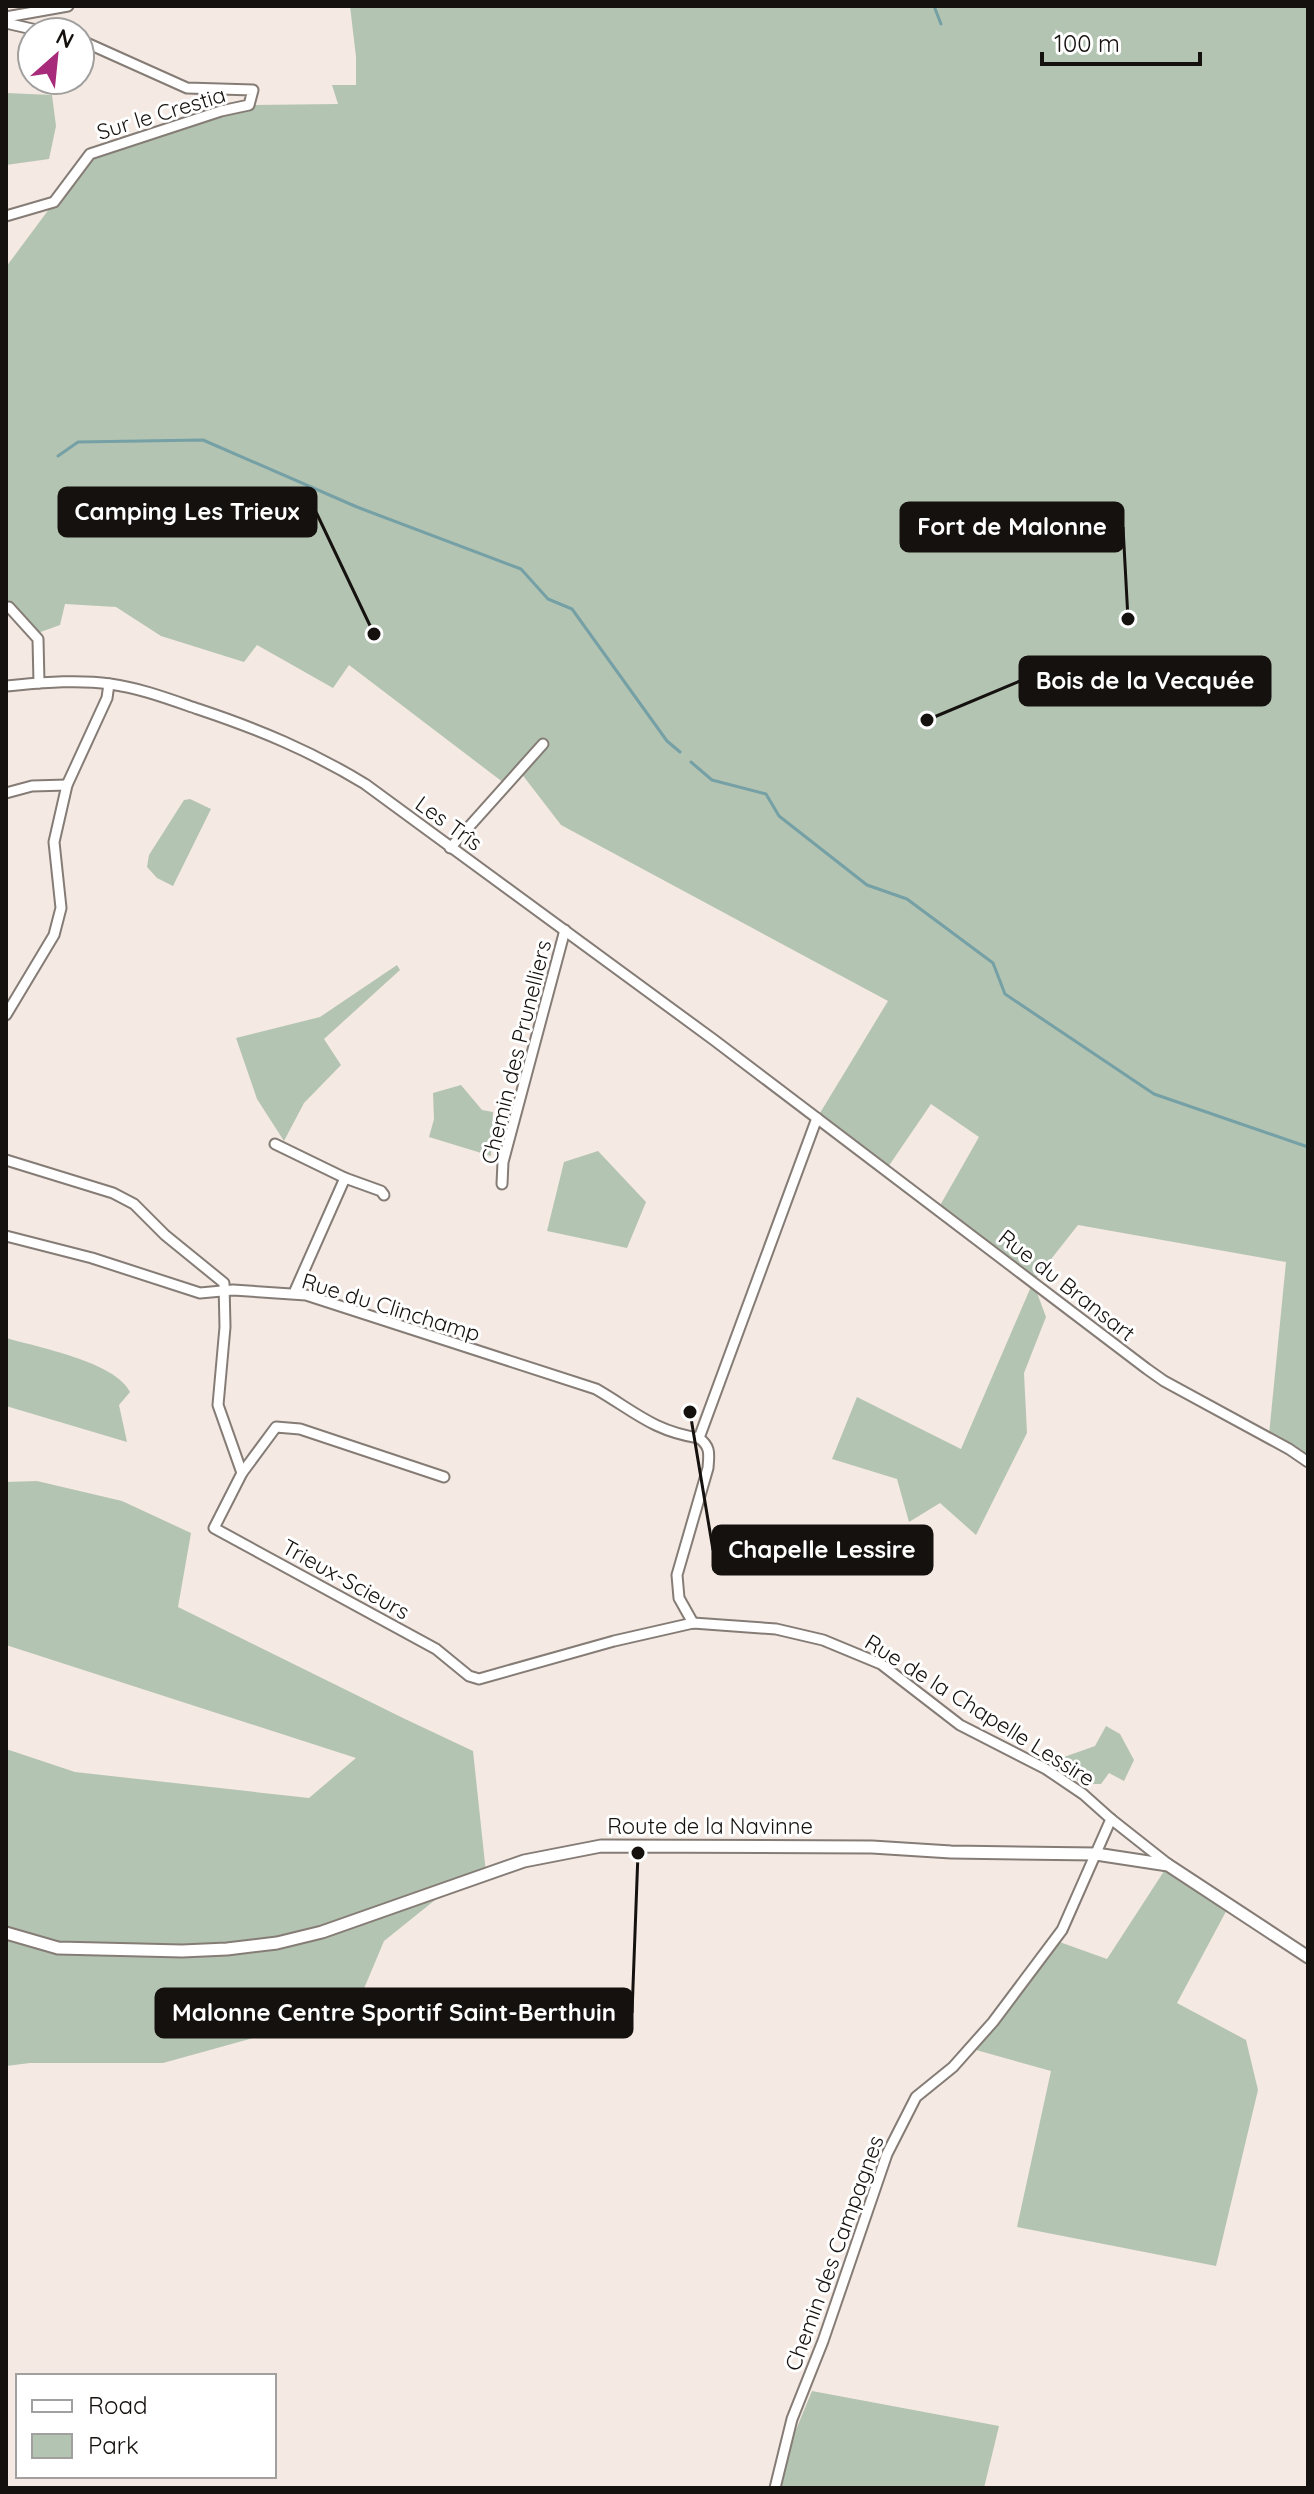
<svg xmlns="http://www.w3.org/2000/svg" width="1314" height="2494" font-family="Quicksand,sans-serif">
<rect width="100%" height="100%" fill="#f4e9e3"/>
<!-- green -->
<g fill="#b4c4b2">
<polygon points="350,6 1308,6 1308,1462 1269,1435 1286,1262 1078,1225 1033,1282 1046,1317 1024,1373 1027,1433 976,1535 940,1503 909,1522 897,1479 832,1459 857,1397 961,1449 1033,1282 938,1209 979,1137 931,1104 886,1170 817,1118 888,1001 561,825 521,773 504,783 349,665 333,688 257,645 244,662 161,636 116,607 65,604 60,625 35,634 9,607 6,596 6,267 90,154 249,105 338,104 332,85 356,85 356,57"/>
<polygon points="6,93 52,95 56,126 49,159 6,165"/>
<polygon points="190,799 211,809 173,886 157,878 147,867 149,855 184,800"/>
<polygon points="397,965 400,970 324,1039 341,1065 304,1103 284,1141 257,1099 236,1038 320,1017"/>
<polygon points="461,1085 482,1110 493,1112 491,1156 429,1137 434,1119 433,1093"/>
<polygon points="598,1151 646,1202 627,1248 547,1231 564,1162"/>
<path d="M6 1338C37 1347 116 1362 130 1392L119 1405 127 1442 6 1406Z"/>
<polygon points="37,1481 122,1501 191,1533 178,1607 405,1719 473,1751 486,1873 445,1892 384,1941 355,2010 163,2063 30,2063 6,2066 6,1749 75,1772 309,1798 356,1758 6,1645 6,1482"/>
<polygon points="1106,1726 1120,1734 1134,1760 1124,1781 1109,1773 1101,1784 1093,1784 1086,1779 1081,1783 1050,1762 1095,1746"/>
<polygon points="1168,1865 1230,1904 1177,2003 1246,2040 1258,2090 1216,2266 1017,2227 1051,2071 969,2048 1054,1940 1107,1959"/>
<polygon points="812,2391 999,2426 984,2488 780,2488 790,2444"/>
</g>
<g fill="none" stroke-linecap="round" stroke-linejoin="round">
<!-- stream -->
<g stroke="#75a0a5" stroke-width="3">
<polyline points="934,6 941,24"/>
<polyline points="58,456 78,442 203,440 357,507 521,569 548,599 572,609 667,741 680,752"/>
<polyline points="691,762 712,780 766,794 779,816 867,885 907,899 993,963 1005,994 1154,1094 1308,1147"/>
</g>
<!-- minor casing -->
<g stroke="#857c76" stroke-width="13">
<g id="minor">
<polyline points="6,17 68,6"/>
<polyline points="6,23 45,32"/>
<polyline points="6,216 54,202 90,154 221,111 249,105 253,90 187,88 80,40"/>
<polyline points="9,607 38,639 39,683"/>
<path d="M6 686C40 683 76 679 110 684 140 688 169 699 198 709 258 729 311 751 365 784L714 1040 1147 1369 1164 1381 1289 1449 1308 1462"/>
<polyline points="6,793 32,786 67,785"/>
<polyline points="450,848 543,744"/>
<polyline points="6,1015 54,935 61,908 54,842 67,785 107,698 109,684"/>
<polyline points="275,1144 345,1178 381,1191 384,1195"/>
<polyline points="6,1160 113,1193 134,1204 165,1235 224,1283 225,1327 218,1405 242,1473 214,1528 436,1649 469,1676 479,1679 614,1641 693,1623 776,1629 823,1640 881,1664 960,1725 1046,1769 1083,1794 1111,1819 1062,1930 993,2022 953,2067 916,2097 887,2154 823,2341 792,2419 775,2488"/>
<polyline points="502,1184 503,1162 565,930"/>
<path d="M6 1236 92 1258 200 1293 233 1290 306 1295 596 1389C634 1411 653 1431 699 1438"/>
<polyline points="294,1293 345,1178"/>
<polyline points="242,1473 276,1427 300,1429 444,1477"/>
<path d="M693 1623 679 1598 677 1575 708 1468C709 1454 711 1447 699 1438L817 1118"/>
<polyline points="1111,1819 1168,1864"/>
</g>
</g>
<!-- tertiary casing -->
<g stroke="#857c76" stroke-width="15">
<polyline id="tertiary" points="6,1933 58,1948 182,1951 227,1949 277,1943 322,1932 524,1861 601,1846 872,1847 951,1852 1096,1854 1168,1865 1308,1957"/>
</g>
<!-- minor -->
<use href="#minor" stroke="#fff" stroke-width="9"/>
<!-- tertiary -->
<use href="#tertiary" stroke="#fff" stroke-width="11"/>
</g>
<g text-anchor="middle" stroke-width="6" stroke-linejoin="round" paint-order="stroke">
<!-- street labels -->
<g font-size="22" fill="#15110f" stroke="#fff">
<text transform="translate(161 113) rotate(-17)" y="8">Sur le Crestia</text>
<text transform="translate(449 823) rotate(36)" y="8">Les Trîs</text>
<text transform="translate(516 1052) rotate(-76)" y="8">Chemin des Prunelliers</text>
<text transform="translate(1067 1285) rotate(38)" y="8">Rue du Bransart</text>
<text transform="translate(391 1307) rotate(17)" y="8">Rue du Clinchamp</text>
<text transform="translate(346 1579) rotate(29)" y="8">Trieux-Scieurs</text>
<text transform="translate(980 1710) rotate(32)" y="8">Rue de la Chapelle Lessire</text>
<text x="710" y="1834">Route de la Navinne</text>
<text transform="translate(834 2253) rotate(-70)" y="8">Chemin des Campagnes</text>
</g>
</g>
<!-- callouts -->
<path fill="none" stroke="#15110f" stroke-width="3" d="M374 634L316 512M1128 619L1123 527M927 720L1020 681M690 1412L713 1550M638 1853L632 2013"/>
<g fill="#15110f" stroke="#fff" stroke-width="3">
<circle cx="374" cy="634" r="8"/>
<circle cx="1128" cy="619" r="8"/>
<circle cx="927" cy="720" r="8"/>
<circle cx="690" cy="1412" r="8"/>
<circle cx="638" cy="1853" r="8"/>
</g>
<g fill="#15110f" stroke="#15110f" stroke-width="3">
<rect x="59" y="488" width="257" height="48" rx="8"/>
<rect x="901" y="503" width="222" height="48" rx="8"/>
<rect x="1020" y="657" width="250" height="48" rx="8"/>
<rect x="713" y="1526" width="219" height="48" rx="8"/>
<rect x="156" y="1989" width="476" height="48" rx="8"/>
</g>
<g font-size="24" text-anchor="middle" font-weight="bold" fill="#fff">
<text x="187" y="520">Camping Les Trieux</text>
<text x="1012" y="535">Fort de Malonne</text>
<text x="1145" y="689">Bois de la Vecquée</text>
<text x="822" y="1558">Chapelle Lessire</text>
<text x="394" y="2021">Malonne Centre Sportif Saint-Berthuin</text>
</g>
<!-- border -->
<rect width="1314" height="2494" fill="none" stroke="#15110f" stroke-width="16"/>
<!-- legend -->
<rect x="16" y="2374" width="260" height="104" fill="#ffffff" stroke="#a1a09f" stroke-width="2"/>
<rect x="32" y="2400" width="40" height="12" fill="#ffffff" stroke="#a1a09f" stroke-width="2"/>
<text x="88" y="2414" font-size="24" fill="#15110f">Road</text>
<rect x="32" y="2434" width="40" height="24" fill="#b4c4b2" stroke="#a1a09f" stroke-width="2"/>
<text x="88" y="2454" font-size="24" fill="#15110f">Park</text>
<!-- north arrow -->
<g transform="translate(56 56) rotate(27)"><circle r="38" fill="#ffffff" stroke="#a1a09f" stroke-width="2"/>
<path d="M0-6L14 30L0 20L-14 30Z" fill="#a82a7a"/>
<text y="-12" font-size="22" font-weight="bold" text-anchor="middle" fill="#15110f">N</text>
</g>
<!-- scale -->
<path d="M1042 52v12h158v-12" fill="none" stroke="#15110f" stroke-width="4"/>
<text x="1054" y="52" font-size="24" fill="#15110f" stroke="#ffffff" stroke-width="6" paint-order="stroke">100 m</text>
</svg>
